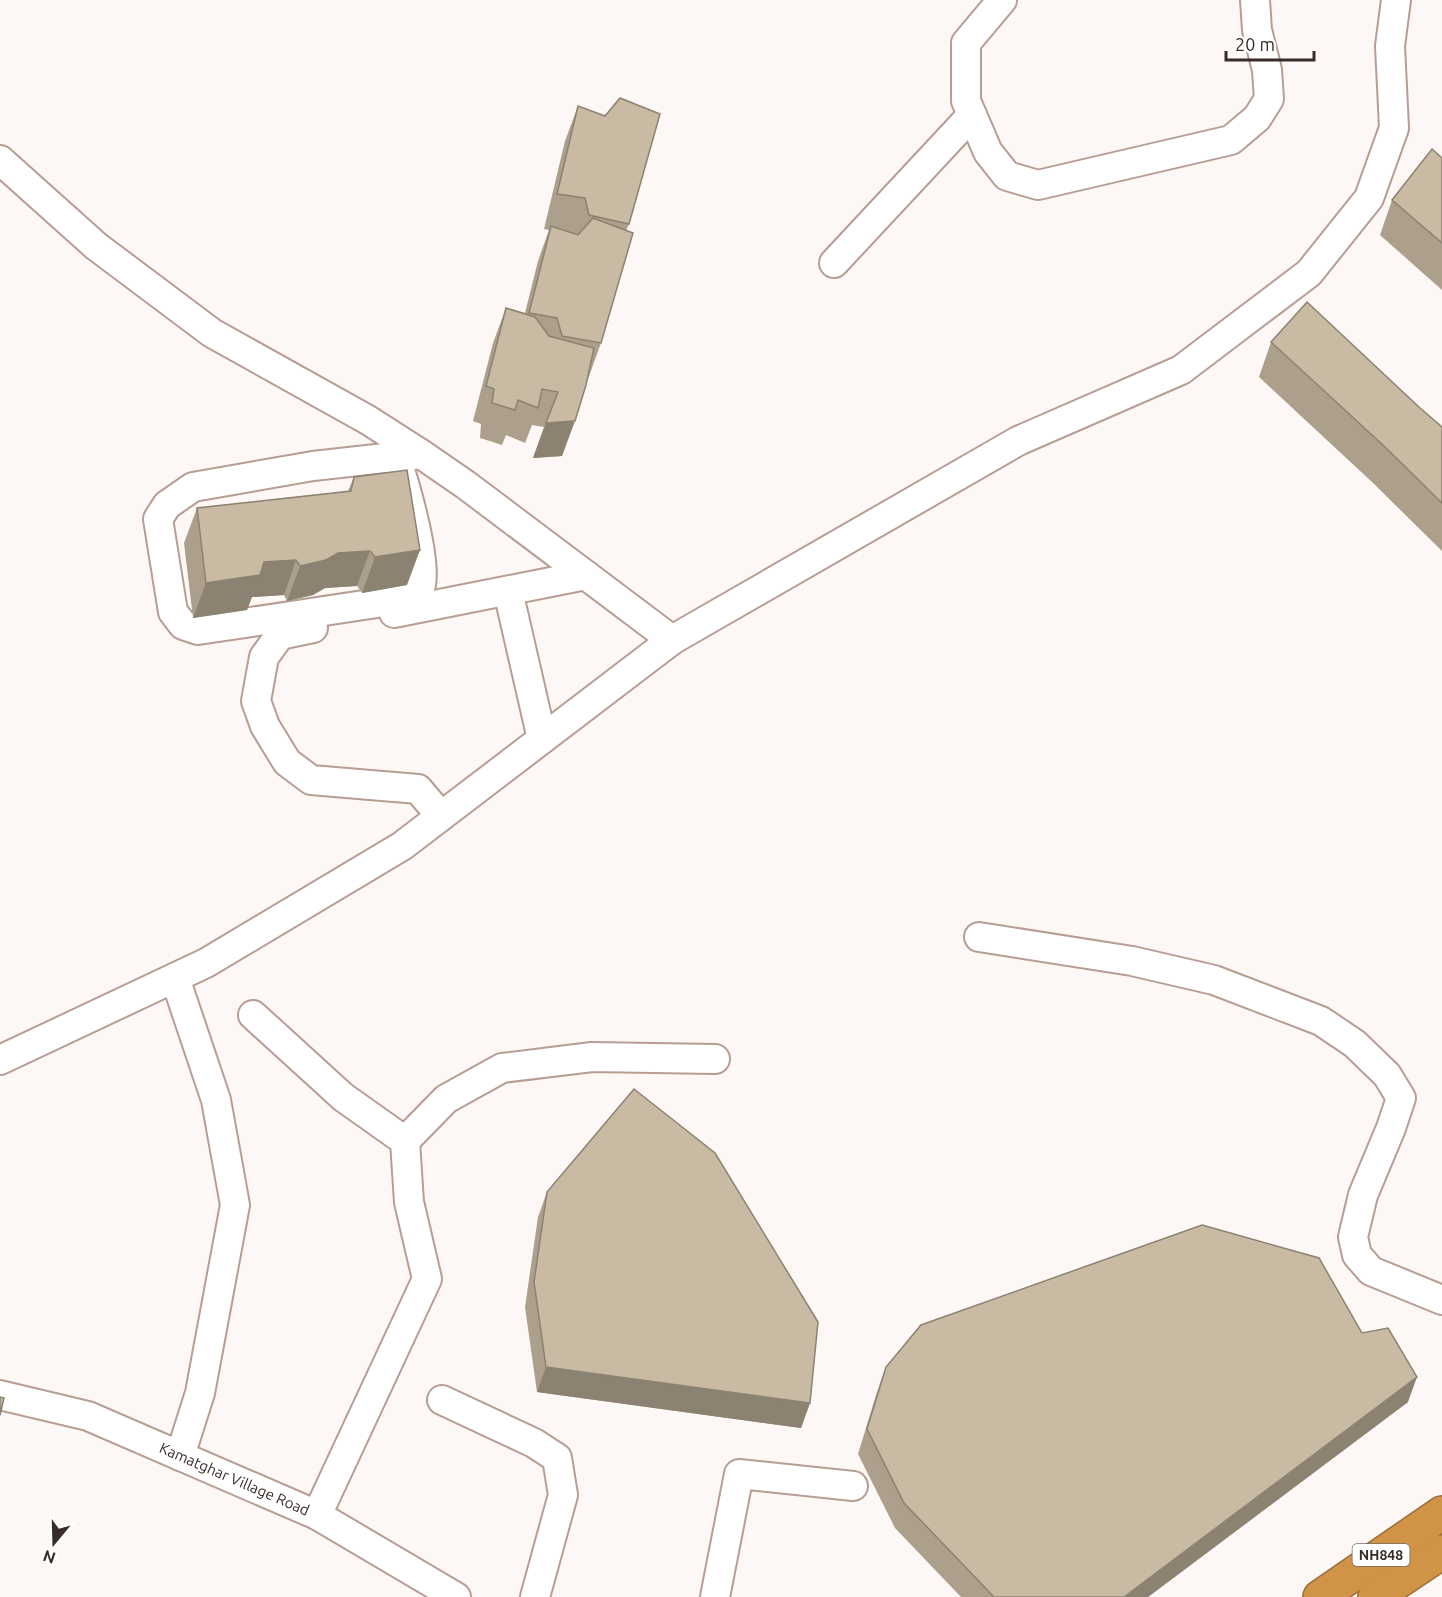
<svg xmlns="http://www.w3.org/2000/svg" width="1442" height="1597" font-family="Ubuntu,sans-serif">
<rect width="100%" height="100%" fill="#fdf8f5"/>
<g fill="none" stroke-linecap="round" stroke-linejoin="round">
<!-- minor casing -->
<g stroke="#b89d93" stroke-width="32">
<g id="minor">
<polyline points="1002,0 966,43 966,101 988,152 1007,176 1038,185 1231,140 1257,118 1269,99 1267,70 1257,30 1255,0"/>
<polyline points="0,160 96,246 212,333 368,420 421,454 466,485 672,640"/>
<polyline points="834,263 972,115"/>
<path d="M396 457C404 482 429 565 420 588 418 591 413 595 410 598L198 630 183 625 173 612 158 519 167 505 193 487 313 466 421 454"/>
<polyline points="508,591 542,739"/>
<polyline points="394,613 586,575"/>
<polyline points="313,628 280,635 264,657 256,701 265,726 287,762 311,780 418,789 441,816"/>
<polyline points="979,937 1132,961 1214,980 1321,1021 1355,1044 1387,1075 1401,1098 1391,1128 1363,1195 1353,1237 1357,1255 1371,1271 1442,1300"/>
<polyline points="175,978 216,1100 235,1205 200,1393 180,1456"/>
<polyline points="253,1015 343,1097 405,1141 409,1202 427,1279 317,1515"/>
<polyline points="0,1060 206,963 402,846 672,640 1018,441 1181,370 1309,273 1369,198 1394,128 1390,46 1396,0"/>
<polyline points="405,1141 446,1099 502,1068 592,1057 715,1059"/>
<path id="s1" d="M0 1395 88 1416 317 1515 456 1597"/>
<polyline points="442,1400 534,1443 557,1458 563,1495 535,1597"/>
<polyline points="715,1597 739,1474 853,1486"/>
</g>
</g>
<!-- highway casing -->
<g stroke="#9b6f3b" stroke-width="36">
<g id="highway">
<polyline points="1320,1597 1442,1513"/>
<polyline points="1375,1597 1442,1552"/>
</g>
</g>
<!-- minor -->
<use href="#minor" stroke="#fff" stroke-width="28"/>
<!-- highway -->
<use href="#highway" stroke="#d19345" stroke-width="33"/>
</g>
<!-- wall -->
<g fill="#aca08c">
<polygon points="578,106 629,224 626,231 601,343 588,379 587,378 562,456 533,458 544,427 532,425 525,443 506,435 502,445 480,438 481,424 473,421 493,343 506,308 525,313 538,261 549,230 544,229 565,141"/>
<polygon points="1442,158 1442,290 1380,235 1392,200"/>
<polygon points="1271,342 1420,408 1442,427 1442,551 1372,482 1259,377"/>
<polygon points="354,477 407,585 362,593 357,586 325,588 313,595 287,601 284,595 252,597 247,610 193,618 184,543 197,508 348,491"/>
<polygon points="547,1192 810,1403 801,1428 537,1392 525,1307 538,1217"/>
<polygon points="1362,1333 1408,1402 1148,1597 961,1597 895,1528 858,1454 877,1392 886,1367"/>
</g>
<!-- shaded-wall -->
<g fill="#8c8272">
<polygon points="575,421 562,456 533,458 546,423"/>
<polygon points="420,550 407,585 362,593 375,557"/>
<polygon points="370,551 357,586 325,588 313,595 287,601 300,566 338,553"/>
<polygon points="296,560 284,595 252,597 247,610 193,618 206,583 264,562"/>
<polygon points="546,1367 810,1403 801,1428 537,1392"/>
<polygon points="1417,1377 1408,1402 1148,1597 1124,1597"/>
</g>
<!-- building -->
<g fill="#c8baa3" stroke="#8c8272" stroke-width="1.5">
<polygon points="620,98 660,114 629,224 589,215 585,198 557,194 578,106 605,116"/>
<polygon points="1432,149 1442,158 1442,243 1392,200"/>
<polygon points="593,218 633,233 601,343 562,336 557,318 529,313 551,226 578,235"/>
<polygon points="1307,302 1420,408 1442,427 1442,503 1385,447 1271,342"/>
<polygon points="506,308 535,317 549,336 594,348 586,385 575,421 546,423 558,392 542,389 538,408 518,400 515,410 492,403 494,389 486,386"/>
<polygon points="407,470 420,550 375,557 370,551 338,553 326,560 300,566 296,560 264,562 260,575 206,583 197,508 351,491 354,477"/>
<polygon points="634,1089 715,1153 818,1322 810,1403 546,1367 534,1282 547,1192"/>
<polygon points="1202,1225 1319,1258 1362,1333 1388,1328 1417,1377 1124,1597 994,1597 904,1503 867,1429 886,1367 921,1325"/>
<polygon points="0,1397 4,1398 0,1415"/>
</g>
<g text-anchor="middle" stroke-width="5" stroke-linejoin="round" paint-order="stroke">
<!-- shield labels -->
<rect fill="#fff" stroke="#736b68" stroke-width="1.5" x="1352.5" y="1544" width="57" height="22" rx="4.5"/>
<g font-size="14" font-weight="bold" fill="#372c28">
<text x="1381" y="1560">NH848</text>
</g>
<!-- street labels -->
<g font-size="15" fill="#372c28" stroke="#fff">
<text dy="5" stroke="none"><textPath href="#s1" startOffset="250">Kamatghar Village Road</textPath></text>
</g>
</g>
<!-- north arrow -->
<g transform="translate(54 1543) rotate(199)" stroke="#ffffff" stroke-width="4.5" paint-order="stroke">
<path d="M0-4.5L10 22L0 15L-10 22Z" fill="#372c28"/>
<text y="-9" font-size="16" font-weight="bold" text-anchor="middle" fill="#372c28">N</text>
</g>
<!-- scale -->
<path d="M1226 51v9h88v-9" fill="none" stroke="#372c28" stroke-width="3"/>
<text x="1235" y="51" font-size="18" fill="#372c28" stroke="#ffffff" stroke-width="4.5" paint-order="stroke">20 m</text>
</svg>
